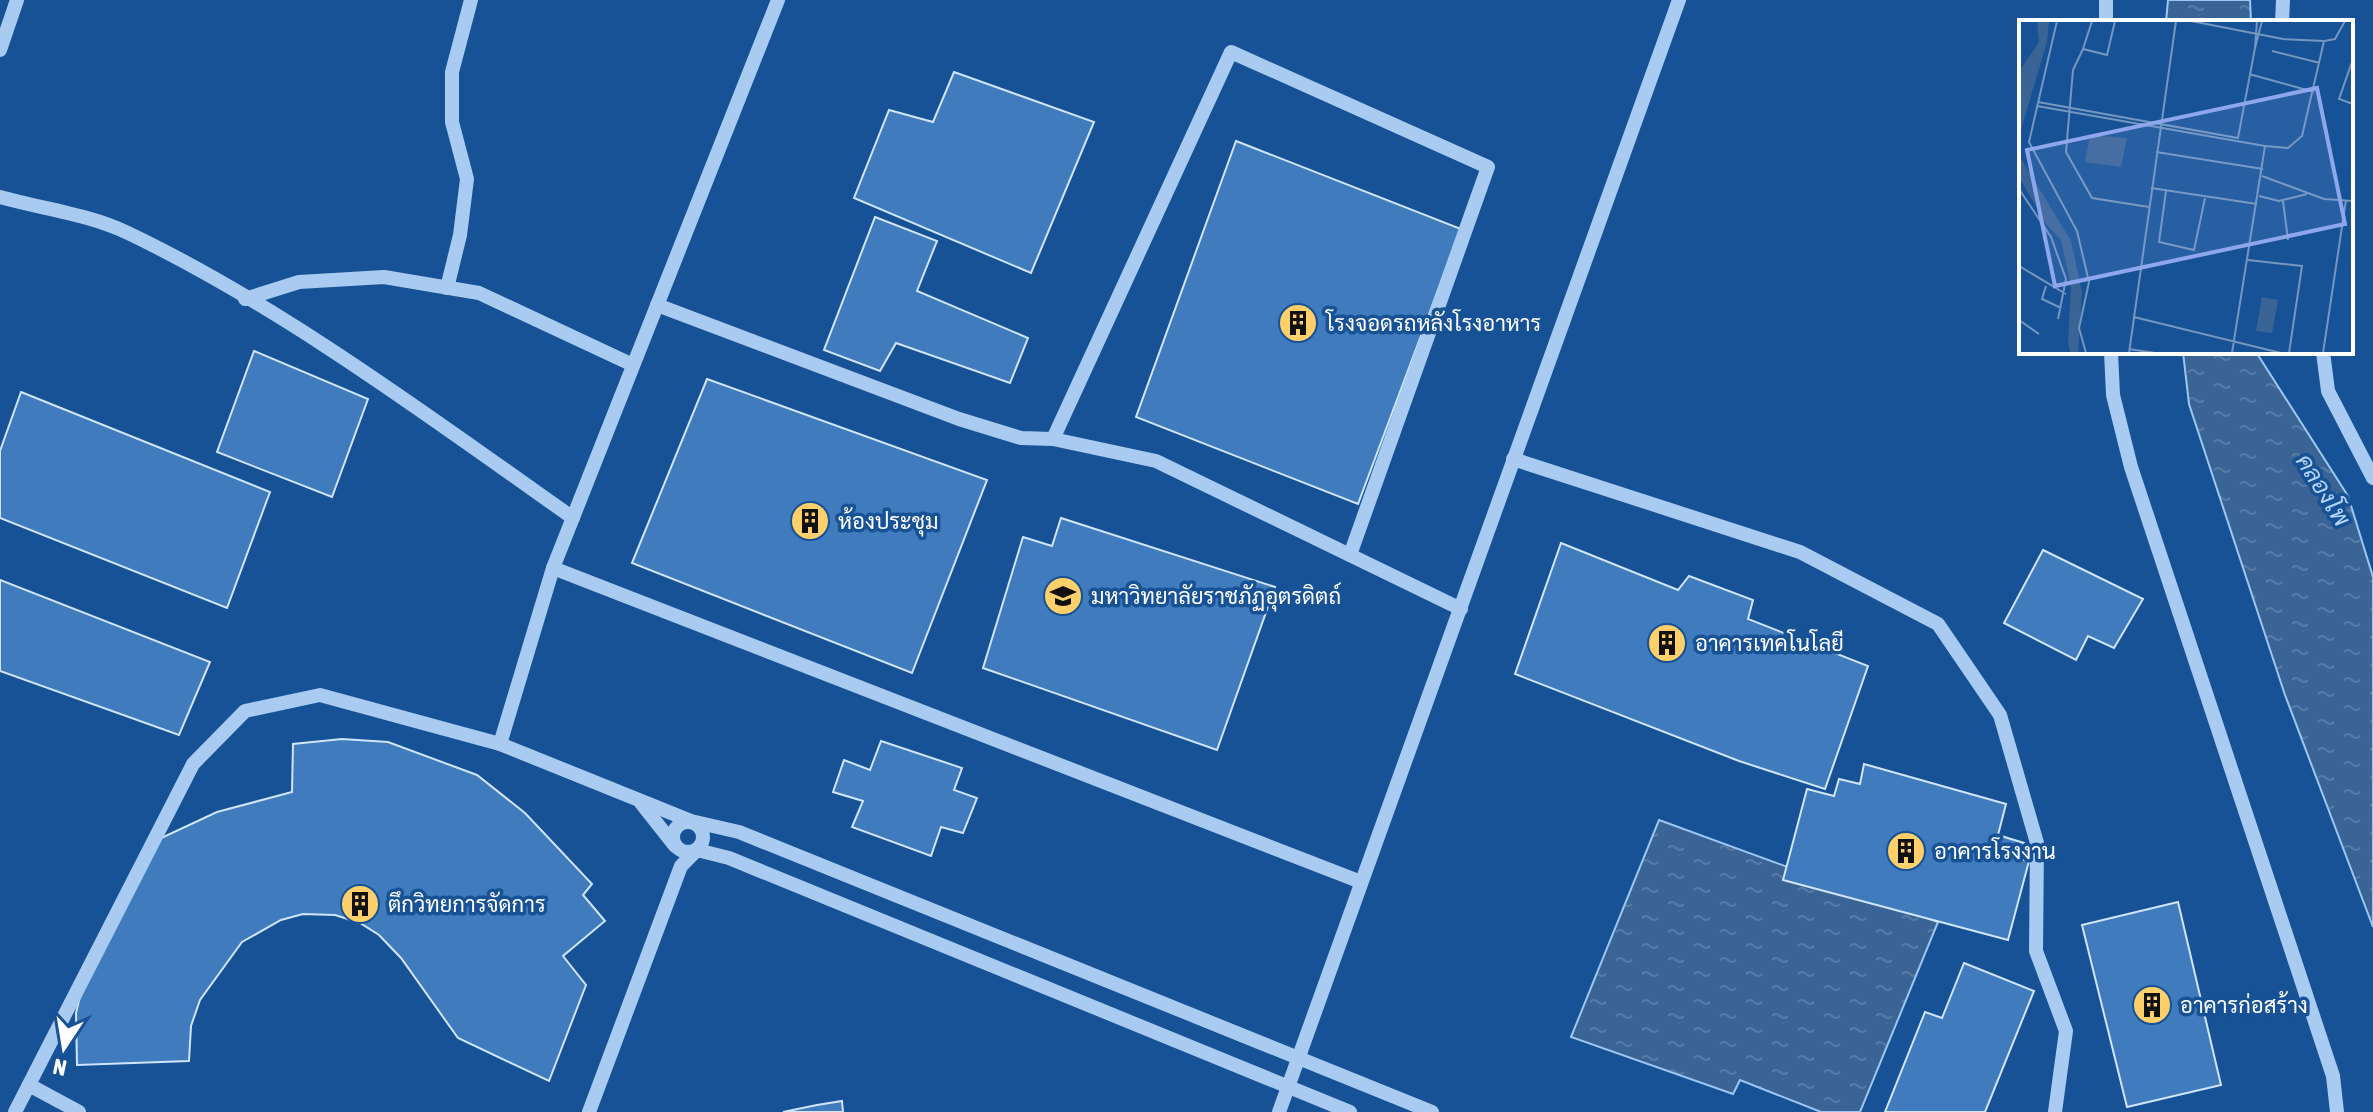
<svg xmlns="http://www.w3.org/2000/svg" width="2373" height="1112" font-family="'Asap Condensed',Sarabun,sans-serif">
<defs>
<pattern id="water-ripples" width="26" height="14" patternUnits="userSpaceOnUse" patternTransform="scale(2)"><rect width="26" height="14" fill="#3a6496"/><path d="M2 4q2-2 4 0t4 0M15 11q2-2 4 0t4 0" fill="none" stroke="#587ba6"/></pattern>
</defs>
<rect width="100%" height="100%" fill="#175296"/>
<!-- water -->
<g fill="url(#water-ripples)" stroke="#9cc7f3" stroke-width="2">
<polygon points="2168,0 2250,0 2251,22 2166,22"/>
<polygon points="2183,352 2256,352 2348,496 2373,577 2373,927 2285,695 2189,404"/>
<polygon points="1659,820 1938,922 1860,1112 1821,1112 1740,1080 1733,1094 1571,1037"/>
</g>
<!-- building -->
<g fill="#407bbd" stroke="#d0e5fc" stroke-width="2">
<polygon points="954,72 1094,122 1031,273 854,198 889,110 933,122"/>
<polygon points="1236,141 1461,229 1358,504 1136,417"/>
<polygon points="875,217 937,241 917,291 1028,338 1010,383 896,343 880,371 824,350"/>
<polygon points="254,351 368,399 332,497 217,452"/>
<polygon points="707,379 987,480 912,673 632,563"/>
<polygon points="21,392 270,492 227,608 0,518 0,451"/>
<polygon points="1061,518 1275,587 1217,750 983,668 1023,537 1052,546"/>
<polygon points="1561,543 1678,590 1689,576 1753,600 1748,619 1868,666 1825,789 1739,761 1515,674"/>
<polygon points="2043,550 2143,599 2114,648 2088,636 2076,660 2004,623"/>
<polygon points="0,580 210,662 179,735 0,671"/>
<polygon points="342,739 388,742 477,775 525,813 592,884 583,895 605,921 563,956 586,985 549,1081 458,1038 401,958 379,935 360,923 335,915 303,914 281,920 242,942 200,1000 191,1026 189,1061 77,1065 76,1013 82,988 159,839 217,812 292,792 293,744"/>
<polygon points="881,741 962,768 954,790 977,798 963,833 941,827 931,856 852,827 863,801 833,792 844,760 870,770"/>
<polygon points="1864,764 2006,804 1998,835 2024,843 2021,859 2029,861 2008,940 1783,880 1807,789 1834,796 1839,779 1860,784"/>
<polygon points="2178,902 2221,1085 2127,1107 2082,925"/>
<polygon points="1964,963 2034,991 1985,1112 1885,1112 1925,1012 1942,1018"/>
<polygon points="842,1101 843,1112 783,1112 817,1105"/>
</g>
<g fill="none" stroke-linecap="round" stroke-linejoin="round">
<!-- minor -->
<g stroke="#a9cbf1" stroke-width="14">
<polyline points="778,0 553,568 500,744 691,821 739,832 1432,1112"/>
<polyline points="2106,0 2106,22"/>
<polyline points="2282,22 2283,0"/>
<polyline points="0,50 17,0"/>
<path d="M0 197C43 209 88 214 128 233 281 306 434 420 573 518"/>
<polyline points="447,288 460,235 467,179 452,122 452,72 471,0"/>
<polyline points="245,299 299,282 384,277 479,293 633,365"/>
<polyline points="657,305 959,419 1021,438 1053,439 1156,461 1461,609"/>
<polyline points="2111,352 2113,395 2131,467 2333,1076 2337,1112"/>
<polyline points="2323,352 2328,391 2373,478"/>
<polyline points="1053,439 1231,52 1488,167 1350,555"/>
<polyline points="1513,459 1800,552 1938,624 2000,715 2037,843 2036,951 2066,1031 2055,1112"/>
<polyline points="553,568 1361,882"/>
<polyline points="641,803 675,846"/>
<circle cx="688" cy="837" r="15"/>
<polyline points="29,1085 79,1112"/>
<polyline points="15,1112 193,764 245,711 320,695 500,744"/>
<polyline points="589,1112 681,866 697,850 729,858 1350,1112"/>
<polyline points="1279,1112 1679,0"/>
</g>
</g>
<!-- icons -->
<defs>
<g id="building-disc" transform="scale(2)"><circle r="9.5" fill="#ffd069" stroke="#175296"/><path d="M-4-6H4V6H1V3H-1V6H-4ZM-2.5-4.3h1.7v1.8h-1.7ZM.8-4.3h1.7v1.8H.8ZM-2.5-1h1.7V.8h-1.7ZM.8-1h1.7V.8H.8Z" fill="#111"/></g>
<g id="university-disc" transform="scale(2)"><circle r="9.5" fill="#ffd069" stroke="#175296"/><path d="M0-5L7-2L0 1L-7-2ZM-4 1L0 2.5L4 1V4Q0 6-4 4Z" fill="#111"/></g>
</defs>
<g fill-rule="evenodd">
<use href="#building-disc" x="1298" y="323"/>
<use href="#building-disc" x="810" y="521"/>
<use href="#university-disc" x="1063" y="596"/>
<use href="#building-disc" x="1667" y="643"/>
<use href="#building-disc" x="1906" y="851"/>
<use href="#building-disc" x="360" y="904"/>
<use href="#building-disc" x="2152" y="1005"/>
</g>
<g text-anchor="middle" stroke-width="7" stroke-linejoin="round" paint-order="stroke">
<!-- poi labels -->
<g font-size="22" fill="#fff" stroke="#175296" text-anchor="start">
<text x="1326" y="331">โรงจอดรถหลังโรงอาหาร</text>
<text x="838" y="529">ห้องประชุม</text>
<text x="1091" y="604">มหาวิทยาลัยราชภัฏอุตรดิตถ์</text>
<text x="1695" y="651">อาคารเทคโนโลยี</text>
<text x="1934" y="859">อาคารโรงงาน</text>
<text x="388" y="912">ตึกวิทยการจัดการ</text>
<text x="2180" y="1013">อาคารก่อสร้าง</text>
</g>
<!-- water labels -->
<g font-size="24" font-style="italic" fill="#b5d5f8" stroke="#175296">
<text transform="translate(2323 490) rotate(58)" y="8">คลองโพ</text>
</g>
</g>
<!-- overview -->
<g transform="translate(2019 20)">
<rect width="334" height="334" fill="#175296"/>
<path d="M18 1H30L28 22 0 116V52L20 22ZM71 115 108 118 102 147 66 142ZM0 135 52 221 63 272 59 333H51L49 321 52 266 42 220 27 204 0 157ZM243 277 259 280 253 313 237 311Z" fill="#3a6496"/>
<path fill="none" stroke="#7497c0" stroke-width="2" d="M38 1 10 122 58 211 70 262 60 308 67 333M96 1 88 35 64 29 54 50 47 132 73 178 130 187M172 1 264 19 305 21M238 1 236 28 243 1M64 29 73 1M253 31 301 43M334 39 320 79 334 84M230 54 295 72M19 82 219 118 236 28M18 86 246 126 213 333M246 126 269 128 283 116 305 21 316 19 326 1M137 132 244 149M243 156 305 179 334 181M132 168 238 184M0 169 32 217 47 259 39 299M147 171 140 222 175 230 186 178M240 176 260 181 288 174M264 181 269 220M229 240 283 246 270 333M0 246 47 274M27 266 23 279 42 288M115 297 262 333M0 300 20 314M110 329 136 333M110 333 157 1M304 333 327 180"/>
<path fill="#8ea6ec" fill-opacity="0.15" stroke="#8ea6ec" stroke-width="4" d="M298 68 326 204 36 266 8 130Z"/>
<rect width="334" height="334" fill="none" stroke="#fff" stroke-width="4"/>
</g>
<!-- north arrow -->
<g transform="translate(64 1048) rotate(192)" stroke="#175296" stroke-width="6" paint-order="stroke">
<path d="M0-6L14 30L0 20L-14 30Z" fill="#ffffff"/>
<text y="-12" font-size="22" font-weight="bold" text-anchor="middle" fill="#ffffff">N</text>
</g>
</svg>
